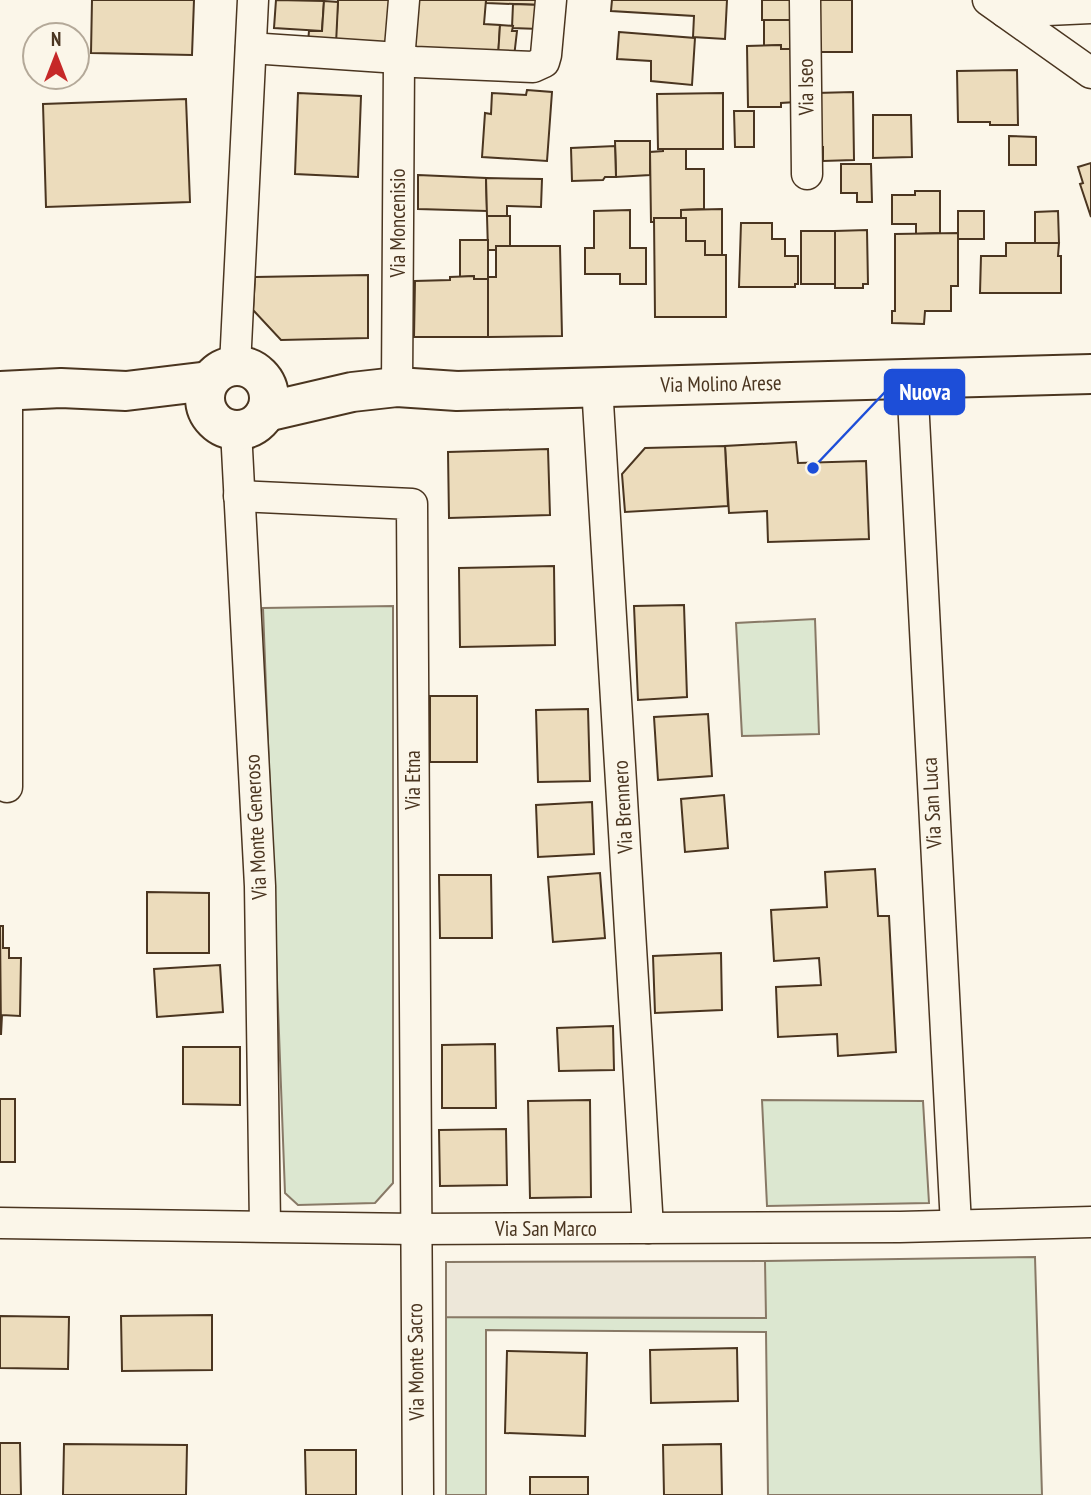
<svg xmlns="http://www.w3.org/2000/svg" width="1091" height="1495" font-family="'PT Sans Narrow',sans-serif">
<rect width="100%" height="100%" fill="#fbf6e9"/>
<!-- green -->
<g fill="#dce7d0" stroke="#887966" stroke-width="2">
<polygon points="393,606 393,1183 375,1203 298,1205 285,1193 263,608"/>
<polygon points="815,619 819,734 742,736 736,623"/>
<polygon points="762,1100 923,1101 929,1203 767,1206"/>
<polygon points="1035,1257 1042,1495 768,1495 766,1332 486,1330 486,1495 446,1495 446,1317 765,1318 765,1261"/>
</g>
<!-- parking -->
<polygon fill="#ede7d9" stroke="#887966" stroke-width="2" points="765,1261 766,1318 446,1317 446,1262"/>
<!-- building -->
<g fill="#ecdcbc" stroke="#4a3520" stroke-width="2">
<polygon points="92,0 194,0 192,55 91,53"/>
<polygon points="276,0 324,1 322,31 274,28"/>
<polygon points="338,0 395,0 392,50 335,46"/>
<polygon points="409,0 486,0 484,24 500,25 498,60 405,54"/>
<polygon points="486,0 545,0 540,5 486,3"/>
<polygon points="612,0 727,0 725,39 693,37 694,16 611,11"/>
<rect x="762" y="0" width="31" height="20"/>
<polygon points="815,0 852,0 852,52 816,52"/>
<polygon points="324,1 338,2 336,44 308,42 309,31 322,31"/>
<polygon points="513,4 540,5 539,29 512,28"/>
<polygon points="764,20 793,20 793,49 781,49 781,45 764,46"/>
<polygon points="500,25 513,26 512,31 517,31 514,57 498,56"/>
<polygon points="619,32 695,38 692,85 651,81 651,61 617,59"/>
<polygon points="781,45 781,49 795,49 796,102 781,103 781,107 748,107 747,46"/>
<polygon points="1017,70 1018,125 990,125 990,122 958,122 957,71"/>
<polygon points="527,90 552,92 547,161 482,157 485,113 491,114 492,93 526,95"/>
<polygon points="853,92 854,160 823,161 823,147 816,147 816,93"/>
<polygon points="298,93 361,96 358,177 295,174"/>
<polygon points="723,93 723,149 658,149 657,94"/>
<polygon points="186,99 190,202 46,207 43,104"/>
<polygon points="734,111 754,111 754,147 735,147"/>
<polygon points="873,115 911,115 912,157 873,158"/>
<polygon points="1009,136 1036,137 1036,165 1009,165"/>
<polygon points="615,141 650,141 650,175 616,177"/>
<polygon points="615,146 616,177 605,177 603,180 572,181 571,148"/>
<polygon points="663,149 686,149 686,169 704,169 704,209 681,210 681,218 654,218 654,222 651,222 650,152 663,151"/>
<polygon points="1091,163 1091,217 1080,184 1083,183 1078,167"/>
<polygon points="841,164 871,164 872,202 857,202 857,193 841,193"/>
<polygon points="418,175 486,178 487,211 418,209"/>
<polygon points="486,178 542,179 541,207 507,206 507,216 487,216"/>
<polygon points="915,191 940,191 940,233 916,234 916,224 892,224 892,195 915,195"/>
<polygon points="722,209 722,255 705,255 705,241 686,241 686,218 681,218 681,210"/>
<polygon points="630,210 630,248 646,248 646,284 620,284 620,274 585,274 585,248 594,248 594,211"/>
<rect x="958" y="211" width="26" height="28"/>
<polygon points="1058,211 1059,243 1035,243 1035,212"/>
<polygon points="487,216 510,216 510,246 496,246 496,250 488,250"/>
<polygon points="654,218 686,218 686,241 705,241 705,255 726,255 726,317 655,317"/>
<polygon points="741,223 772,223 772,239 785,239 785,256 798,256 798,284 795,284 795,287 739,287"/>
<polygon points="867,230 868,284 863,284 863,288 835,288 835,231"/>
<rect x="801" y="231" width="34" height="53"/>
<polygon points="958,233 958,286 951,286 951,311 925,311 924,324 892,323 892,311 895,311 895,234"/>
<polygon points="460,240 488,240 488,279 474,279 474,276 460,277"/>
<polygon points="1006,243 1059,243 1058,256 1061,256 1061,293 980,293 981,256 1006,256"/>
<polygon points="496,246 560,246 562,336 488,337 488,277 496,277"/>
<polygon points="368,275 368,338 281,340 253,310 255,277"/>
<polygon points="474,276 474,279 488,279 488,337 414,337 415,281 450,280 450,277"/>
<polygon points="796,442 798,463 866,461 869,539 768,542 767,511 729,513 725,446"/>
<polygon points="725,446 728,506 625,512 622,474 645,448"/>
<polygon points="548,449 550,515 449,518 448,452"/>
<polygon points="554,566 555,645 460,647 459,568"/>
<polygon points="684,605 687,697 638,700 634,606"/>
<rect x="430" y="696" width="47" height="66"/>
<polygon points="588,709 590,781 538,782 536,710"/>
<polygon points="708,714 712,776 658,780 654,717"/>
<polygon points="724,795 728,848 685,852 681,799"/>
<polygon points="592,802 594,854 538,857 536,805"/>
<polygon points="875,869 878,916 889,916 896,1052 838,1056 837,1034 778,1037 776,987 821,985 819,958 774,961 771,910 827,907 825,872"/>
<polygon points="600,873 605,938 553,942 548,877"/>
<polygon points="439,875 491,875 492,938 440,938"/>
<polygon points="147,892 209,893 209,953 147,953"/>
<polygon points="0,926 3,926 3,948 9,948 9,958 21,958 20,1016 2,1015 1,1035"/>
<polygon points="721,953 722,1010 655,1013 653,956"/>
<polygon points="220,965 223,1012 157,1017 154,969"/>
<polygon points="613,1026 614,1070 559,1071 557,1028"/>
<polygon points="495,1044 496,1108 442,1108 442,1045"/>
<polygon points="183,1047 240,1047 240,1105 183,1104"/>
<rect x="0" y="1099" width="15" height="63"/>
<polygon points="590,1100 591,1197 530,1198 528,1101"/>
<polygon points="506,1129 507,1185 440,1186 439,1130"/>
<polygon points="212,1315 212,1370 122,1371 121,1316"/>
<polygon points="0,1316 69,1317 68,1369 0,1368"/>
<polygon points="737,1348 738,1401 651,1403 650,1350"/>
<polygon points="507,1351 587,1353 585,1436 505,1433"/>
<polygon points="0,1443 20,1443 21,1495 0,1495"/>
<polygon points="64,1444 187,1445 186,1495 63,1495"/>
<polygon points="721,1444 722,1495 664,1495 663,1445"/>
<polygon points="305,1450 356,1450 356,1495 306,1495"/>
<rect x="530" y="1477" width="58" height="18"/>
</g>
<g fill="none" stroke-linecap="round" stroke-linejoin="round">
<!-- street casing -->
<g stroke="#4a3520" stroke-width="33">
<g id="street">
<polyline points="805,0 807,174"/>
<polyline points="988,0 1091,73"/>
<polyline points="1005,12 1091,8"/>
<polyline points="251,48 384,57 415,62 533,67 544,62 546,55 551,0"/>
<polyline points="235,366 253,0"/>
<polyline points="912,380 956,1225"/>
<polyline points="597,386 648,1228"/>
<polyline points="397,387 399,60 404,0"/>
<polyline points="7,391 7,787"/>
<polyline points="236,430 260,886 265,1225"/>
<polyline points="239,496 412,504 418,1495"/>
<polyline points="0,1223 415,1229 900,1227 1091,1222"/>
</g>
</g>
<!-- secondary casing -->
<g stroke="#4a3520" stroke-width="42">
<g id="secondary">
<circle cx="237" cy="398" r="32"/>
<polyline points="0,391 61,388 126,391 209,381"/>
<polyline points="266,412 352,392 397,387 457,391 1091,374"/>
</g>
</g>
<!-- street -->
<use href="#street" stroke="#fbf6e9" stroke-width="30"/>
<!-- secondary -->
<use href="#secondary" stroke="#fbf6e9" stroke-width="38"/>
</g>
<g text-anchor="middle" stroke-width="5" stroke-linejoin="round" paint-order="stroke">
<!-- street labels -->
<g font-size="21" fill="#4a3520" stroke="#fbf6e9">
<text transform="translate(806 87) rotate(-91)" y="7">Via Iseo</text>
<text transform="translate(398 223) rotate(-90)" y="7">Via Moncenisio</text>
<text transform="translate(721 384) rotate(-1)" y="7">Via Molino Arese</text>
<text transform="translate(413 780) rotate(-90)" y="7">Via Etna</text>
<text transform="translate(932 803) rotate(-93)" y="7">Via San Luca</text>
<text transform="translate(623 807) rotate(-93)" y="7">Via Brennero</text>
<text transform="translate(256 827) rotate(-93)" y="7">Via Monte Generoso</text>
<text x="546" y="1236">Via San Marco</text>
<text transform="translate(416 1362) rotate(-91)" y="7">Via Monte Sacro</text>
</g>
</g>
<!-- callouts -->
<path fill="none" stroke="#1d4ed8" stroke-width="2.5" d="M813 468L885 392"/>
<circle fill="#1d4ed8" stroke="#fbf6e9" stroke-width="2.5" cx="813" cy="468" r="7"/>
<rect fill="#1d4ed8" stroke="#1d4ed8" stroke-width="2.5" x="885" y="370" width="79" height="44" rx="7"/>
<g font-size="23" text-anchor="middle" font-weight="bold" fill="#fff">
<text x="925" y="400">Nuova</text>
</g>
<!-- north arrow -->
<g transform="translate(56 56)"><circle r="33" fill="#fbf6e9" stroke="#b4a999" stroke-width="2"/>
<path d="M0-5L12 26L0 18L-12 26Z" fill="#c62828"/>
<text y="-10" font-size="19" font-weight="bold" text-anchor="middle" fill="#4a3520">N</text>
</g>
</svg>
